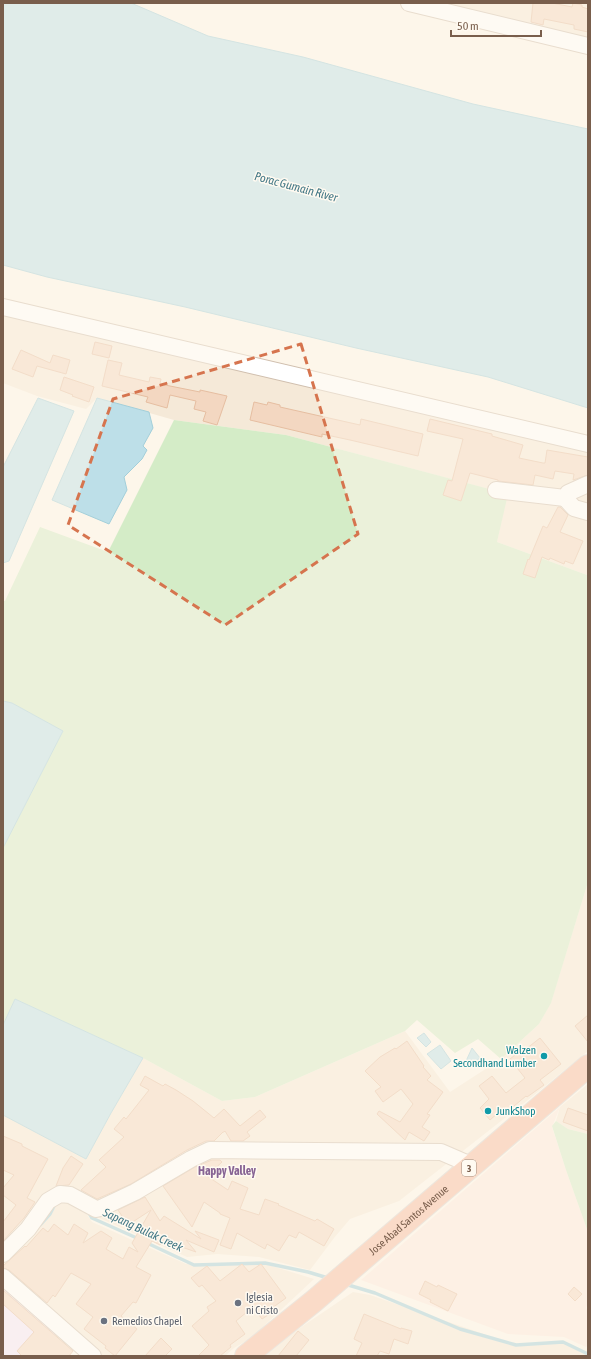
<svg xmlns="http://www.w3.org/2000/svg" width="591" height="1359" font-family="'Asap Condensed',sans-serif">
<rect width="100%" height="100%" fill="#fdf6ea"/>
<!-- residential -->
<g fill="#f5e9d8">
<polygon points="429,3 588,3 588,41"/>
<polygon points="3,309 588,446 588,573 587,575 497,542 507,494 286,435 174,420 97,398 86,409 37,396 3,383"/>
<polygon points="588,882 588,1051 528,1100 399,1201 350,1219 334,1238 310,1270 259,1257 217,1254 187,1257 95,1216 84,1202 60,1189 49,1190 42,1207 3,1251 3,1115 86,1159 111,1113 143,1058 222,1101 255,1097 405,1031 450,1092 501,1059 539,1024 551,1002"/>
<polygon points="588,1084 588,1134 568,1129 556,1121 560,1107"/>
<polygon points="54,1197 80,1204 92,1222 186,1264 259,1262 314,1279 251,1338 234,1348 225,1356 100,1356 3,1270 3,1256"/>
<polygon points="353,1292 370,1295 516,1345 563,1342 588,1355 588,1356 265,1356 297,1330"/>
</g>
<!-- commercial -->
<polygon fill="#fde9de" points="560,1107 552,1127 566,1170 588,1232 588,1302 586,1308 588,1311 588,1345 586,1347 564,1337 508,1334 361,1280"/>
<!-- education -->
<polygon fill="#f3e6fa" points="3,1282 59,1330 38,1356 3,1356"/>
<!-- green -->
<g fill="#d4ecc7">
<polygon points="174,420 286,435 508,494 497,542 587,575 588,573 588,882 551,1003 539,1024 501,1059 478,1039 455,1053 417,1020 405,1031 255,1097 222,1101 143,1058 15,999 3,1025 3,848 63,731 12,703 3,701 3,601 5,601 40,527 108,552"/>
<polygon points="556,1121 568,1129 588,1134 588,1232 566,1170 552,1126"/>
</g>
<!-- water -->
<g fill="#bddfe8" stroke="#a3cfda">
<polygon points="3,3 131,3 208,36 303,57 473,104 588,129 588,408 488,377 356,348 185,307 47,277 3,265"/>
<polygon points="38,398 74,411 9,561 3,563 3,467"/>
<polygon points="97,398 149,412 153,428 143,446 147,450 142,459 124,477 127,490 109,524 52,500"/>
<polygon points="3,701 12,703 63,731 3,848"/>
<polygon points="15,999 143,1058 111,1113 86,1159 3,1115 3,1025"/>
<polygon points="424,1033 431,1042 426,1047 417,1038"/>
<polygon points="440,1045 451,1061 441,1069 427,1054"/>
<polygon points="472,1048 480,1058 474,1063 466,1061"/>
</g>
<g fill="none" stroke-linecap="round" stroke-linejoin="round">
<!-- stream -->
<g stroke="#a3cfda" stroke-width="3.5">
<polyline points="89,1213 92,1218 139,1239"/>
<polyline points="40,1225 50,1214 54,1206"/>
<polyline points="147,1243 194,1265 265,1263 308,1272 328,1278"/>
<polyline points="345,1284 375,1293 460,1329 516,1345 563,1342 588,1354"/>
</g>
</g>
<!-- building -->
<g fill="#f3d7c1" stroke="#e6bea1">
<polygon points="533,3 552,3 572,7 573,3 582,5 582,7 588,9 588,32 574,29 574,25 544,19 543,25 531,22"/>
<polygon points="95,342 112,346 109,358 92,354"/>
<polygon points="21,350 50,363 53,355 70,360 66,374 37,366 33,377 12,369"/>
<polygon points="108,360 122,363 119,375 149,382 150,377 161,379 160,384 200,392 200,390 227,396 217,425 203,421 206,412 194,409 196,401 170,395 167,408 146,402 148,397 102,386"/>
<polygon points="64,377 94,387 89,402 72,396 73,395 60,390"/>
<polygon points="254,402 267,405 268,402 280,405 280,407 360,425 361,419 423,434 418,456 350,440 322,434 322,437 250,420"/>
<polygon points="430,419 492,434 492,436 523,445 519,458 543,463 545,463 547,450 588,457 588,475 573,480 574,474 555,471 553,479 535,475 533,485 498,481 498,480 470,473 461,501 443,495 448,480 452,481 463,439 427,431"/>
<polygon points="558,507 560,507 568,515 560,532 583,541 573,564 565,561 564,564 550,558 549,560 542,557 535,578 523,574 528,559 529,560 543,526 547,528"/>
<polygon points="588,1015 588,1042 575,1026"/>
<polygon points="540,1038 561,1064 540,1080 544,1085 527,1097 526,1096 502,1116 499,1112 490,1120 480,1108 489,1099 479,1086 492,1076 506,1093 525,1078 510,1059 525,1047 526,1049"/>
<polygon points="407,1041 424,1066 423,1067 431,1076 427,1080 443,1092 427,1114 430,1115 422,1127 430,1132 424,1141 409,1132 405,1140 377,1114 379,1111 400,1122 413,1104 401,1089 383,1102 375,1091 381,1087 365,1071 380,1057 395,1048 396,1049"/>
<polygon points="145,1076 163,1086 165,1084 176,1090 193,1101 214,1118 224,1109 240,1126 260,1110 266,1117 247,1132 250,1136 243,1141 231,1141 225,1131 224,1132 223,1132 214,1141 206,1141 187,1150 131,1184 97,1199 81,1190 106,1167 99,1160 124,1137 114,1129 124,1117 126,1119 149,1090 140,1085"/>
<polygon points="568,1108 588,1115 588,1131 563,1122"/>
<polygon points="3,1136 22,1144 22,1146 48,1159 27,1198 35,1202 24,1218 3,1241 3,1222 16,1205 3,1195 3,1188 14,1175 3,1170"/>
<polygon points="71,1156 83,1164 69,1185 56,1186 63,1168"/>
<polygon points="212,1160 220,1160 222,1162 207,1176 228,1190 232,1181 248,1188 240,1209 259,1215 265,1199 279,1204 278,1205 315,1221 317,1219 334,1229 324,1246 299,1232 296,1238 289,1235 279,1251 267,1244 265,1249 237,1233 231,1249 220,1245 230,1218 220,1214 220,1213 204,1202 192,1227 163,1186 195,1167"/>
<polygon points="145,1197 160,1221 164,1216 201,1239 195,1231 219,1240 214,1252 186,1240 196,1252 176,1245 175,1247 162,1241 160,1245 152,1241 136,1267 151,1275 136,1303 133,1302 121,1316 137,1329 115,1356 105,1348 106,1346 84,1329 93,1317 76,1304 91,1284 71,1273 55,1297 53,1295 47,1303 9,1270 3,1268 3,1266 25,1246 26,1247 43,1228 48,1232 54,1224 68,1235 74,1224 88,1233 83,1243 101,1231 112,1238 106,1249 123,1259 129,1247 138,1252 132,1243 151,1210 128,1225 118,1210"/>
<polygon points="242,1264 249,1272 261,1264 286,1298 272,1308 274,1311 262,1319 253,1307 236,1321 245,1334 230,1345 231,1347 220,1356 198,1356 209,1345 192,1326 209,1311 207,1307 216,1301 202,1285 199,1287 191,1278 207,1266 220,1281"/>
<polygon points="425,1281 437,1287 438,1285 457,1294 448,1311 430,1302 431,1300 419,1294"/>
<polygon points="574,1287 582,1294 575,1301 568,1294"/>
<polygon points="3,1290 73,1351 69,1356 22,1356 17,1351 34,1332 3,1304"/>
<polygon points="364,1314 401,1329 401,1328 412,1331 408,1344 394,1339 389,1354 380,1351 377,1356 356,1356 362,1343 354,1339"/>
<polygon points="298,1331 309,1340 296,1356 278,1356"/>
<polygon points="161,1338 172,1349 165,1356 145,1356"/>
</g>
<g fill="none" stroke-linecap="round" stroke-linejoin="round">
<!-- minor casing -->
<g stroke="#d0bfae" stroke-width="18">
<g id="minor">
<polyline points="409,3 588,46"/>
<polyline points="3,307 588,444"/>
<polyline points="496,490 565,498 568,493 588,484"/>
<polyline points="565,498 574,508 588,512"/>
<polyline points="3,1254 28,1229 48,1201 60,1194 70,1195 96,1209 101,1208 135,1192 191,1159 210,1150 441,1152 471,1165"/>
<polyline points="3,1277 93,1356"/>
</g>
</g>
<!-- highway casing -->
<g stroke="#d9d2cd" stroke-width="24">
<g id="highway">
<path id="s1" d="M246 1356 314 1301 588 1066"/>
</g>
</g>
<!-- minor -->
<use href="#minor" stroke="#fff" stroke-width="16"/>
<!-- highway -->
<use href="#highway" stroke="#f7bba1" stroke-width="22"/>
</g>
<!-- marked area -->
<path d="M0 0H591V1359H0ZM301 344 358 534 225 625 68 525 113 399Z" fill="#fdf6ea" fill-opacity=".55" fill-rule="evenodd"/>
<path fill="none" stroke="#d6744e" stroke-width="3" stroke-dasharray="8 5" stroke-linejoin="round" d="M301 344 358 534 225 625 68 525 113 399Z"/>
<!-- markers -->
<g fill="#0f9aa8" stroke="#fffaf1" stroke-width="1.5">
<circle cx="544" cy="1056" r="4"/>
<circle cx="488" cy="1111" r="4"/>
</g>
<g fill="#6b7280" stroke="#fffaf1" stroke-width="1.5">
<circle cx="238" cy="1303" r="4"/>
<circle cx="104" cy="1321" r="4"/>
</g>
<g text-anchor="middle" stroke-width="3" stroke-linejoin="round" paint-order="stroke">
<!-- shield labels -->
<rect fill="#fffaf1" stroke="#a18d7e" stroke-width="1" x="462" y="1160" width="14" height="16" rx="3"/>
<g font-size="10" font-weight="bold" fill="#795e4c">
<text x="469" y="1172">3</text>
</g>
<!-- culture labels -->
<g font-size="11" fill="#0d838f" stroke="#fffaf1" text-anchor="end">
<text x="536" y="1054">Walzen<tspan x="536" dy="13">Secondhand Lumber</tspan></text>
<text x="496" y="1115" text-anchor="start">JunkShop</text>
</g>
<!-- street labels -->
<g font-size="11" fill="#795e4c" stroke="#fffaf1">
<text dy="4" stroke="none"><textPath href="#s1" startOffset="212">Jose Abad Santos Avenue</textPath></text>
</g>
<!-- worship labels -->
<g font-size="11" fill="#5b616d" stroke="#fffaf1" text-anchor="start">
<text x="246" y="1301">Iglesia<tspan x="246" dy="13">ni Cristo</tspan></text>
<text x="112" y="1325">Remedios Chapel</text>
</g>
<!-- water labels -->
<g font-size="12" font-style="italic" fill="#427785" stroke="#fffaf1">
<text transform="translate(296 187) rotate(15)" y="4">Porac Gumain River</text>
<text transform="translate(143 1230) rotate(25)" y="4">Sapang Bulak Creek</text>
</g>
<!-- neighbourhood labels -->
<g font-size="12" font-weight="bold" fill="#876494" stroke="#fffaf1">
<text x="227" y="1175">Happy Valley</text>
</g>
</g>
<!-- border -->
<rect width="591" height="1359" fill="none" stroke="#795e4c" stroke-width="8"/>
<!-- scale -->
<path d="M451 30v6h90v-6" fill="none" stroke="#795e4c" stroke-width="2"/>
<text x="457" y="30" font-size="12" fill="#795e4c" stroke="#fffaf1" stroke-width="3" paint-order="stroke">50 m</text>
</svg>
